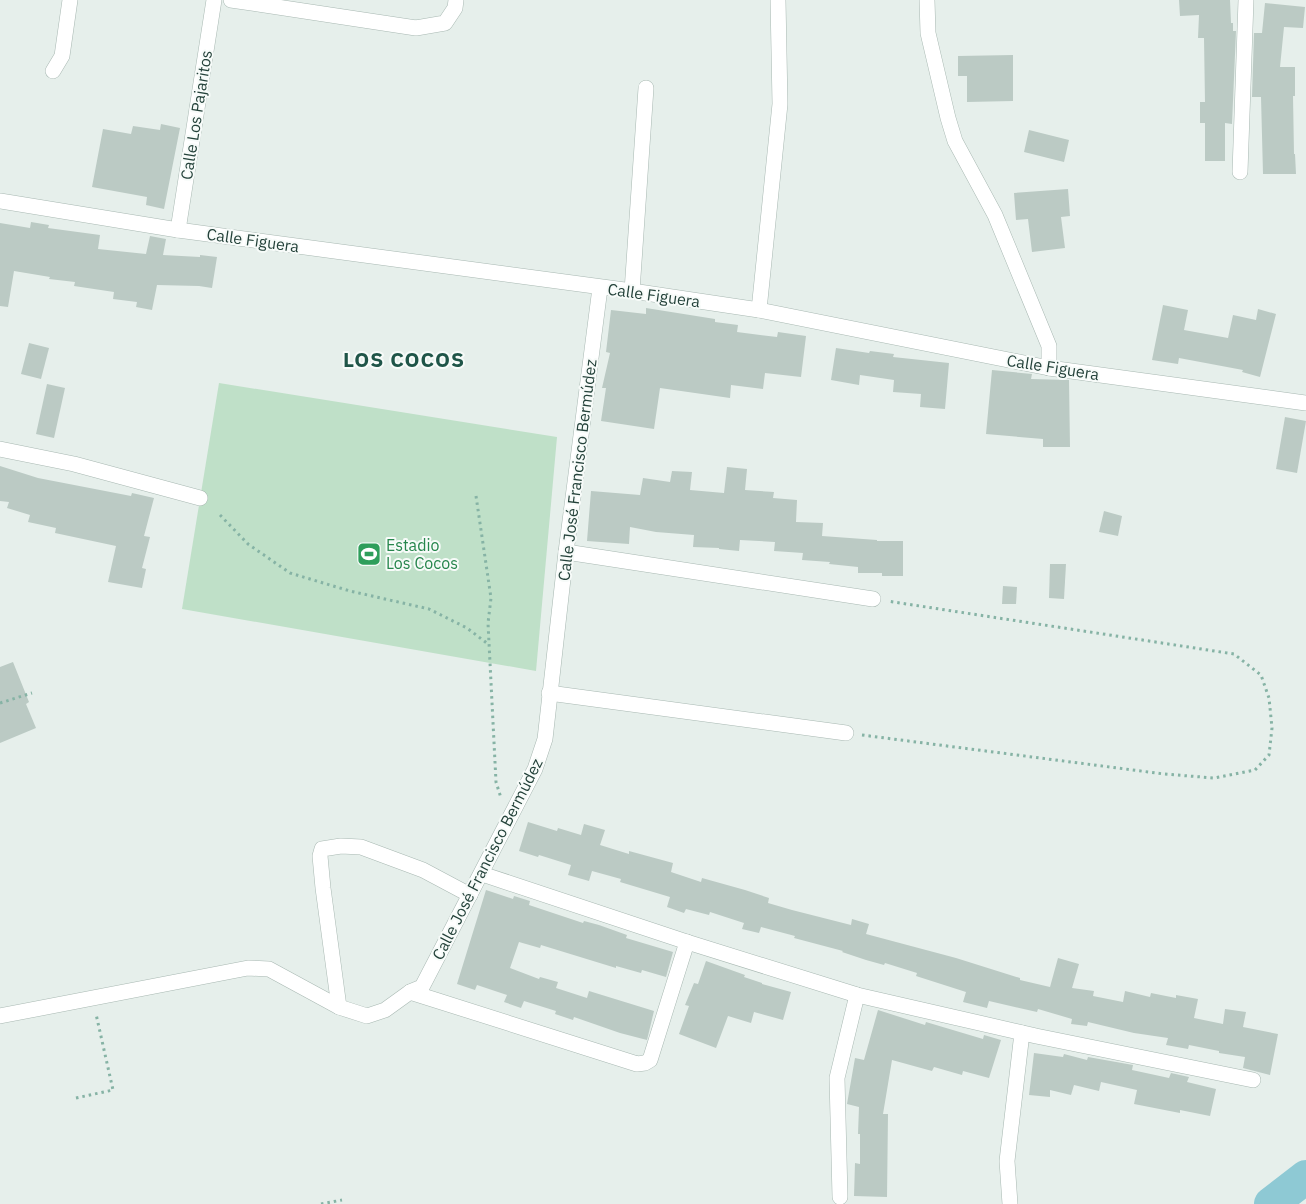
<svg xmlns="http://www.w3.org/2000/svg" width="1306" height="1204" font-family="'IBM Plex Sans',sans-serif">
<rect width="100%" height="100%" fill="#e6efeb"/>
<!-- park -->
<polygon fill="#bfe0c8" points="219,383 557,437 536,671 182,609"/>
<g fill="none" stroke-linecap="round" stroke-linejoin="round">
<!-- river -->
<polyline stroke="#8ec9d4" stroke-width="34" points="1271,1204 1306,1177"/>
</g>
<!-- building -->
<g fill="#bbcac4">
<polygon points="1179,0 1230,0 1231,23 1233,23 1233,31 1236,31 1232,124 1225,123 1225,161 1205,161 1205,123 1200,123 1200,102 1205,102 1204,38 1198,38 1199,15 1180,16"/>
<polygon points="1265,3 1305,7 1303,28 1284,27 1280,67 1295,67 1295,96 1293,96 1294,154 1295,154 1296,174 1263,174 1261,97 1252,97 1254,33 1262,33"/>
<polygon points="1013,55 1013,101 967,102 967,76 958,76 958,56"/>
<polygon points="161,124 180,128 164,209 146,205 147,197 92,187 103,129 131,134 133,126 160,130"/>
<polygon points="1029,130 1069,140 1064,162 1024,152"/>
<polygon points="1068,189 1070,216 1061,217 1065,248 1032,252 1028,219 1016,220 1014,193"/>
<polygon points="31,222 49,225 48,228 100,235 98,249 146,254 150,236 166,239 163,255 200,257 200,255 217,257 212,288 199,286 157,285 152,310 136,307 137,302 113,299 114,292 74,286 75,282 49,279 50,277 14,271 8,307 0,306 0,223 30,228"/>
<polygon points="1163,305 1188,310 1184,330 1228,338 1233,315 1256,320 1258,309 1276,314 1260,377 1242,372 1243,370 1179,358 1178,364 1152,360"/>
<polygon points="646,308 715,319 715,322 738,325 737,332 777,337 778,332 806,336 801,377 765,373 763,389 731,385 730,398 660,388 654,429 601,421 606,388 602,388 610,353 606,352 611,310 646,314"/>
<polygon points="29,343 49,348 41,379 21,374"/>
<polygon points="836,348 869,353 870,351 894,354 893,357 949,363 945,409 920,407 921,394 893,392 894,380 860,375 859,385 831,380"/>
<polygon points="992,370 1032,374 1031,379 1069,380 1070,447 1043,447 1043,439 986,434"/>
<polygon points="47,384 65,388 54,438 36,434"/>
<polygon points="1285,417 1306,421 1297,473 1276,469"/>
<polygon points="0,466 38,478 131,496 132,493 154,498 144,536 150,537 142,568 146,569 142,588 108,582 116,546 55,533 56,528 28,522 30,515 7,508 9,502 0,501"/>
<polygon points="727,467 747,469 745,490 774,492 773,498 797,500 796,522 823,523 822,536 877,540 877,541 903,541 903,576 882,576 882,573 858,573 858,567 829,564 830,562 802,560 803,553 774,551 775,542 740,540 739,551 719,549 719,548 693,547 694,535 656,532 630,527 629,544 587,541 591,491 640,495 643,478 670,482 672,471 692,472 690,490 724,493"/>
<polygon points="1104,511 1122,516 1118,536 1099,532"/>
<polygon points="1050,564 1066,564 1064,599 1049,598"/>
<polygon points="1003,586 1017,587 1016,604 1002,604"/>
<polygon points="13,662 29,702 26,704 36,728 0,743 0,667"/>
<polygon points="528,822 557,831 558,828 581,835 584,824 605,830 600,845 629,854 629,851 673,863 671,872 701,882 702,878 745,890 769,898 768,903 792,910 851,925 852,919 869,924 866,934 956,958 1020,978 1020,980 1050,987 1058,958 1079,964 1072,988 1094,991 1093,996 1123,1002 1125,991 1150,997 1151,993 1176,998 1176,995 1198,999 1194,1018 1223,1024 1225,1009 1246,1012 1243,1027 1278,1034 1270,1075 1243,1068 1245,1057 1219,1053 1219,1051 1189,1045 1188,1049 1166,1045 1168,1038 1134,1033 1088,1022 1087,1026 1071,1024 1072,1019 1038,1009 1037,1012 989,1001 987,1008 963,1002 966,992 916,976 917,973 885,963 884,965 866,960 842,952 843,951 794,938 795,936 761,927 759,933 742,929 744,923 710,912 709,915 686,909 684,913 667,907 670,897 620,882 621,879 592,871 589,881 568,875 571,865 539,855 538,857 519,851"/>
<polygon points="486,890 513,899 514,896 530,901 529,905 583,923 584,921 599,925 627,935 626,938 673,952 666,977 642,970 641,973 616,966 616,968 541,945 540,948 519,942 510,968 539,979 540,977 558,982 556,988 587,998 589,991 654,1011 647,1040 620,1033 574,1017 573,1020 555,1014 556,1011 524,1001 521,1008 504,1002 507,995 477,985 475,990 457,984"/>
<polygon points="706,961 745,975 744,977 762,983 762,984 791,992 783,1020 754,1012 751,1023 728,1016 716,1048 679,1034 689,1006 685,1005 694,983 698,984"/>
<polygon points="878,1010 925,1025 926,1022 983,1039 984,1035 1001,1040 989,1078 963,1071 962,1075 934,1067 932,1071 892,1060 883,1114 888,1114 887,1197 854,1196 855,1163 860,1164 860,1134 858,1134 859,1107 847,1104 855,1058 864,1060"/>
<polygon points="1034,1053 1063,1057 1064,1054 1087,1060 1088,1057 1133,1065 1132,1070 1169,1078 1171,1073 1189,1077 1187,1082 1216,1089 1210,1116 1180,1110 1180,1113 1134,1104 1137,1090 1101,1082 1099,1091 1074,1085 1071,1095 1050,1090 1050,1097 1029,1095"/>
</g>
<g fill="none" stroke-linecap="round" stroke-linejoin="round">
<!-- street casing -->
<g stroke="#a8b8b2" stroke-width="16">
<g id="street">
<polyline points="231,0 416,28 445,23 455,8 456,0"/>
<polyline points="927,0 928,33 948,118 955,141 995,215 1049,346 1049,368"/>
<polyline points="53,71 62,56 70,0"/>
<polyline points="1240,172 1246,0"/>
<polyline points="0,201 178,230 632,291 759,310 1049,368 1306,403"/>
<polyline points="178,230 214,0"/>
<polyline points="632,291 646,88"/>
<polyline points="759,310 780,104 778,0"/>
<polyline points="0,449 74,464 200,498"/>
<polyline points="566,552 873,599"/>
<polyline points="549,693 846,733"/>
<polyline points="482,874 687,942 857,995 1036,1036 1253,1080"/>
<polyline points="410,992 637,1064 645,1063 650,1060 687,942"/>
<polyline points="339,1007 323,888 320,856 322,849 341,846 361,847 423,870 470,895"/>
<polyline points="0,1016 248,968 269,969 339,1007 367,1016 385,1010 410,992 422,987 535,769 545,739 566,552 600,288"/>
<polyline points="840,1197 837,1078 857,995"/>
<polyline points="1010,1204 1007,1161 1022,1033"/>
</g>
</g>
<!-- path -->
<g stroke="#86b3a5" stroke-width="3" stroke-dasharray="2.5 4" stroke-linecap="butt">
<polyline points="476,496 491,598 488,623 496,782 501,798"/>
<polyline points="220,515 248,544 290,573 350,591 429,609 467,628 488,644"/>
<polyline points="0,703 32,693"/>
<polyline points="862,735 1164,774 1214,778 1255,770 1269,755 1272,728 1269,698 1261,675 1234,654 887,601"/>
<polyline points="76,1098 113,1090 96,1014"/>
<polyline points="321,1204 342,1200"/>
</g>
<!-- street -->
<use href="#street" stroke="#fff" stroke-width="15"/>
</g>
<!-- icons -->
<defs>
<g id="stadium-square" transform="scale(1.25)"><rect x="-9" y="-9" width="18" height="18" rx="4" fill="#2e9e5b" stroke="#f7fbf9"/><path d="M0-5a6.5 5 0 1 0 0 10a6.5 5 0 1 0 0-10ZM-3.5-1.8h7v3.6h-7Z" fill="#fff"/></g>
</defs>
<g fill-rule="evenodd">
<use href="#stadium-square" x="369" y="554"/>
</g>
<g text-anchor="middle" stroke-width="4" stroke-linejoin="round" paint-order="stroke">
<!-- street labels -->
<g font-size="16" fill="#24423a" stroke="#f7fbf9">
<text transform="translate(196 115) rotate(-81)" y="6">Calle Los Pajaritos</text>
<text transform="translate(253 240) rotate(8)" y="6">Calle Figuera</text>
<text transform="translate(654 295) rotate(8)" y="6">Calle Figuera</text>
<text transform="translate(1053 367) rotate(9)" y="6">Calle Figuera</text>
<text transform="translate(577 470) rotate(-83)" y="6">Calle José Francisco Bermúdez</text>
<text transform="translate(487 859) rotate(-63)" y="6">Calle José Francisco Bermúdez</text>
</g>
<!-- leisure labels -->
<g font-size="16" fill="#27864d" stroke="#f7fbf9" text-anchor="start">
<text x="386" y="551">Estadio<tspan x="386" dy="18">Los Cocos</tspan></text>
</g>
<!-- district labels -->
<g font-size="21" font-weight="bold" letter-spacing="1" fill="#1f5548" stroke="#f7fbf9">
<text x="404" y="367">LOS COCOS</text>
</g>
</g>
</svg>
